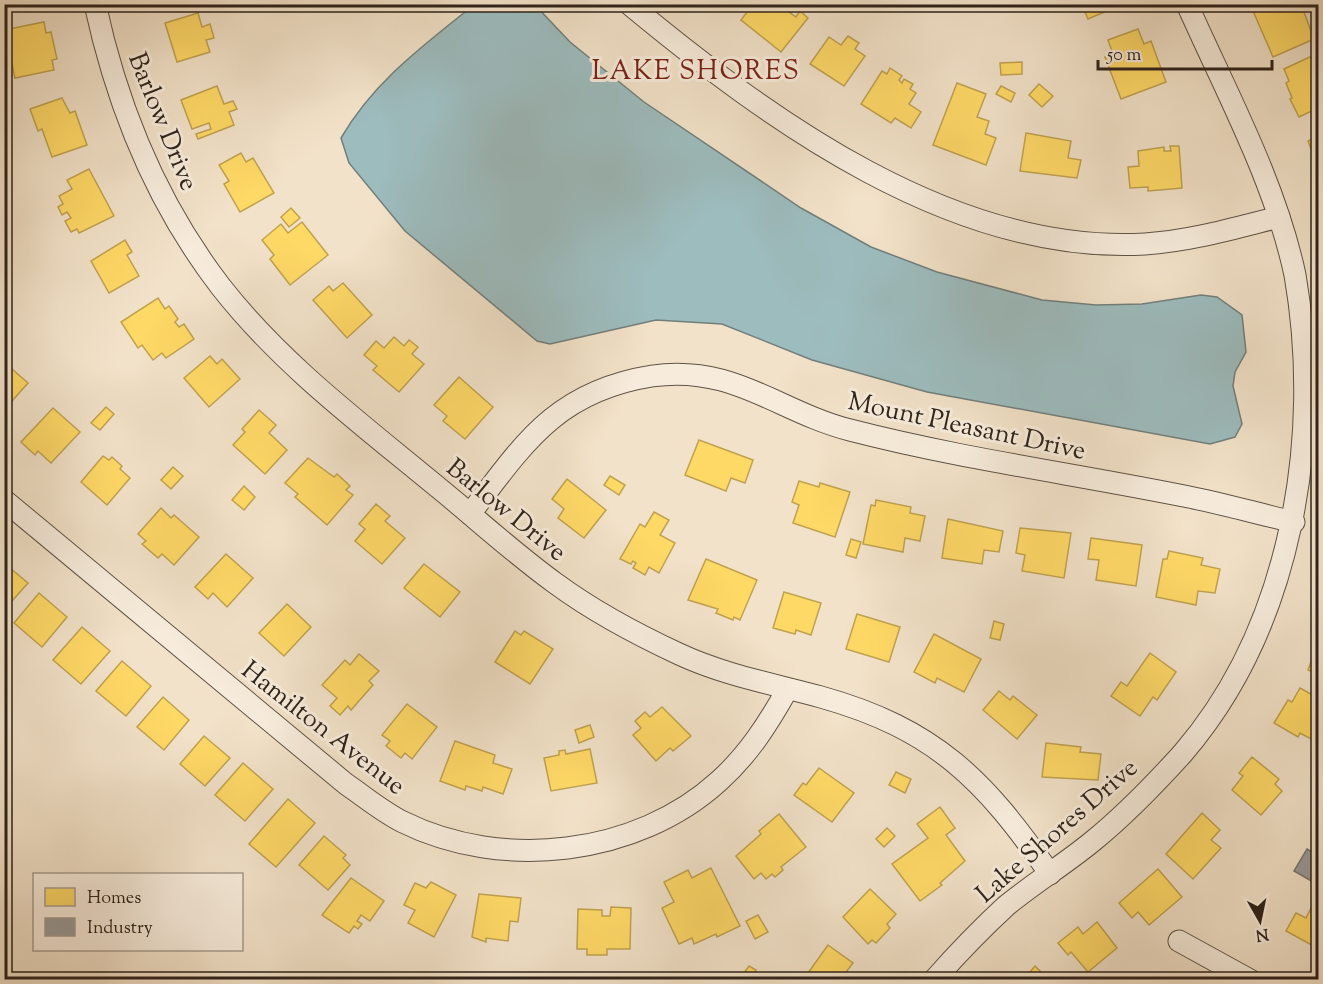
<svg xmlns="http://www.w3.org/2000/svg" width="1323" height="984" font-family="'Sorts Mill Goudy',serif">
<rect width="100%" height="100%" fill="#f2e2c9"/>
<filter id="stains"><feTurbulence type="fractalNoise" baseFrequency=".00333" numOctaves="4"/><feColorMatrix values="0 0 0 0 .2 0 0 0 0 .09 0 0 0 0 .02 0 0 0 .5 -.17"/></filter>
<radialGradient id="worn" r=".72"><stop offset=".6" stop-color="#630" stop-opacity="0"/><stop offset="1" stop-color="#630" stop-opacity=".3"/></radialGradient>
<!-- water -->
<path fill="#9dbcbe" stroke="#717f7c" stroke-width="1.5" d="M475 4 535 5 570 42 644 102 801 208 871 247 937 272 1042 300 1096 305 1142 304 1201 295 1217 297 1242 315 1246 352 1235 372 1233 386 1242 424 1235 437 1210 444 927 392 812 360 722 324 656 320 550 344 537 341 405 231 349 163 341 138C374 81 424 45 475 4Z"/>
<!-- homes -->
<g fill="#ffd966" stroke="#c0a24f" stroke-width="1.5">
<polygon points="753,4 761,9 765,4 781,7 789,4 793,7 789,12 796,17 800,11 808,18 781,52 741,20"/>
<polygon points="1079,4 1123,4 1088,19 1082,5"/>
<polygon points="1250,4 1301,4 1314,39 1273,57"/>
<polygon points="198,13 202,27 210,24 214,38 206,40 210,52 177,62 165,23"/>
<polygon points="44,22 46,33 51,32 57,59 52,60 54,70 15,78 4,30"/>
<polygon points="1138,29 1144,44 1151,41 1166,82 1121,99 1105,57 1113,54 1108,40"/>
<polygon points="848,36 859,43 855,49 865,56 844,86 810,64 829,37 841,45"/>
<polygon points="1314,55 1318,64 1318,108 1299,117 1290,99 1292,98 1286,83 1289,81 1284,69"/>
<polygon points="1022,62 1022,74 1001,75 1000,63"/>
<polygon points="890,68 902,76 899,80 902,83 904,79 913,84 910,89 916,93 909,104 921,112 911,128 895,118 891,123 861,104 882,71 887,74"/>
<polygon points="957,83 986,94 977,117 989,121 985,134 996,138 986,165 933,145"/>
<polygon points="1039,84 1053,96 1042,107 1029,95"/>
<polygon points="217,86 224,104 233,101 237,109 229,112 234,125 198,139 196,134 211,129 209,123 192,129 181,100"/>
<polygon points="1001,86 1015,93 1011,102 996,94"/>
<polygon points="62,98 70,113 75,111 87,145 52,157 42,129 38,131 30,109"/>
<polygon points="1026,133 1071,141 1068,158 1081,160 1077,178 1020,171"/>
<polygon points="1318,137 1318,168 1308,141"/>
<polygon points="1170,146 1179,146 1182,188 1148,191 1148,187 1130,188 1128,167 1139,166 1138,151 1164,147 1164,151 1171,151"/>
<polygon points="241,153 246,162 253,158 274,193 240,212 224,184 229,181 219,165"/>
<polygon points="89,169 114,216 79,233 77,229 71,232 65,221 71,218 67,212 62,215 58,207 63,204 59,196 72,189 67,180"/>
<polygon points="291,208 300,218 289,227 281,217"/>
<polygon points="302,222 328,255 290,285 270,259 274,255 262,240 281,224 288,233"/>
<polygon points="125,240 132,252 127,255 139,276 109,293 91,261"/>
<polygon points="343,283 372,315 347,338 313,300 329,286 333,291"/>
<polygon points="158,298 165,309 169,306 178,319 175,322 179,327 184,324 194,339 166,358 162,353 153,360 142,345 138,348 121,322"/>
<polygon points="394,337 404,346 409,340 418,347 412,354 424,364 399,392 373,370 377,366 364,355 376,341 384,348"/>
<polygon points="210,356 217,364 222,359 240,379 209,407 184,378"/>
<polygon points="4,362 28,383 4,410"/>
<polygon points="459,377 493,407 465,439 443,421 447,416 434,405"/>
<polygon points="106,407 114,414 100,430 91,423"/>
<polygon points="53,408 80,432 51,463 38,451 35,455 21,442"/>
<polygon points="259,410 276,425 269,433 287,450 265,474 233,445 245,432 242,429"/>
<polygon points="699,440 753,460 745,483 731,478 726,491 685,475"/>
<polygon points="103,456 109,460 112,457 122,466 120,469 130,478 107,505 81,482"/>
<polygon points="308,458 334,477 337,474 350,486 346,490 353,495 327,525 295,497 298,494 285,483"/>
<polygon points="173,467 183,476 171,489 161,480"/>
<polygon points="610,476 625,485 619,495 604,485"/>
<polygon points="567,479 606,510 584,538 558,518 564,509 552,499"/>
<polygon points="799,481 819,487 820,483 850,492 835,537 793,523 799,505 792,502"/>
<polygon points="244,486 255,497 244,510 232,500"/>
<polygon points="876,500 911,507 910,513 925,516 920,541 905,538 903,552 863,544 871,505 875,506"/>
<polygon points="376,504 390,516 385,521 405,538 382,564 355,541 365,529 359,524"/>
<polygon points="161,508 171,518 174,515 199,537 174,565 162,554 158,558 142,544 146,541 138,534"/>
<polygon points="654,512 669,520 660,535 675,543 659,573 649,567 645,575 633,568 636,563 633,561 631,564 620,559 640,524 645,527"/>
<polygon points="948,519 1003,531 999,552 984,550 982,564 942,558"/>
<polygon points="1020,528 1071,533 1064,578 1022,571 1025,555 1016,553"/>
<polygon points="1091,538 1142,545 1136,586 1096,580 1099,560 1088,559"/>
<polygon points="851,539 861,542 856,558 846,555"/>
<polygon points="1169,551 1203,558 1201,565 1220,569 1215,593 1198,591 1196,605 1156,597 1163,559 1167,559"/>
<polygon points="226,554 253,578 227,607 213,593 208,599 195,587"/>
<polygon points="706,559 757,580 740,620 734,617 733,620 716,613 718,609 688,600"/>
<polygon points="4,563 28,583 4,610"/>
<polygon points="424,564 460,592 440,617 404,588"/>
<polygon points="784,592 821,603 811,635 796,630 795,634 773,628"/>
<polygon points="39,593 67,617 42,647 14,623"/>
<polygon points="287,604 311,627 284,656 259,633"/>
<polygon points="857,614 900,627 889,662 846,649"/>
<polygon points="994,621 1004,624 1000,640 990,638"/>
<polygon points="82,627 110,651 81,684 53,660"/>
<polygon points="515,631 521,635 524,631 553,649 530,684 495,662"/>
<polygon points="934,634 981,659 964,692 937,678 935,683 914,672"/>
<polygon points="1318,642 1318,674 1308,670"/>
<polygon points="1150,653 1176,672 1157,700 1153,697 1140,716 1111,696 1121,682 1127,686"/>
<polygon points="359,654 379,671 369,681 373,685 351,710 348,706 340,715 330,706 337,698 322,685 345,660 350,665"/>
<polygon points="122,661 151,686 126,716 96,691"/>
<polygon points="1300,688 1318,698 1318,730 1313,740 1300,733 1298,737 1274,723 1288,700 1292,702"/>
<polygon points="999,691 1010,700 1013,696 1037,715 1017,739 983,710"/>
<polygon points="163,697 189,720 164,750 137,727"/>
<polygon points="407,704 437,727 412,759 405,753 401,758 386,746 390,741 382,735"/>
<polygon points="662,707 691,736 673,751 670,748 656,761 633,735 641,728 635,721 645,712 650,717"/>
<polygon points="590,725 594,737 579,743 575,730"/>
<polygon points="204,736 230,758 205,786 180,764"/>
<polygon points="455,741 495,755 493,763 512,769 503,794 483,787 482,791 466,786 465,790 440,781"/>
<polygon points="1046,743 1081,747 1080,752 1101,754 1098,780 1042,777"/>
<polygon points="590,749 597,783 551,791 544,758 559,755 559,751 565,750 566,754"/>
<polygon points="1252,757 1279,779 1275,784 1282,791 1261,815 1232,790 1243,776 1239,773"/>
<polygon points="243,763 273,789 245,821 215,795"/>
<polygon points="819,768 854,793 832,822 794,795 803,783 806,785"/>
<polygon points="896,772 911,779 905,793 889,785"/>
<polygon points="288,799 315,823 276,867 249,844"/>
<polygon points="940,807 955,828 946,835 965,861 940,883 942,885 920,901 892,864 928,838 917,824"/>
<polygon points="1202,813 1220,830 1211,840 1221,848 1193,879 1166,854"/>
<polygon points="779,814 806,847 781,867 783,870 775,877 772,874 766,879 761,873 754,879 736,856 761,834 759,831"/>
<polygon points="887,828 895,836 884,847 876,839"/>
<polygon points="324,836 346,855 343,858 350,865 328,890 299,865"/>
<polygon points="711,868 740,926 717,937 716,934 694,944 692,938 679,944 662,908 674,902 664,882 688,870 692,878"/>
<polygon points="1158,869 1182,897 1149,925 1138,912 1132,918 1119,903"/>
<polygon points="351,878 384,901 370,921 361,915 357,921 362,924 358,929 354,926 349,933 322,915"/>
<polygon points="431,882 456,895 434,937 408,923 415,910 404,905 415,883 426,888"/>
<polygon points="870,889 896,914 887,924 890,928 876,943 872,940 868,944 843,917"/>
<polygon points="479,894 521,898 518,922 510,921 508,941 486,938 486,942 472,937"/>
<polygon points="611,907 631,908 630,949 607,949 607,955 587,955 587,949 577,949 578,909 602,910 602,916 610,916"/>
<polygon points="1311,908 1318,913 1317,948 1286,931 1296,913 1306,918"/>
<polygon points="758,915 768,932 755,939 746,921"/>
<polygon points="1097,922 1117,948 1088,972 1071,952 1068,955 1058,943 1078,927 1083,934"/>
<polygon points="828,945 853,963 843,976 847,980 803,980"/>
<polygon points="749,966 756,970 751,978 744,973"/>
<polygon points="1035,966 1049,980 1023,980"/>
</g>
<!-- industry -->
<polygon fill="#999" stroke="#797673" stroke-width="1.5" points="1307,849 1318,856 1318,873 1313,882 1294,871"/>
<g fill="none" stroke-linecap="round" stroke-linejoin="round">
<!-- street casing -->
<g stroke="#5f5346" stroke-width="23">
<g id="street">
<path d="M95 4C117 106 157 204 221 287 282 365 364 426 440 489 478 520 515 554 555 583 593 611 636 634 679 654 724 675 773 684 821 697 935 729 984 779 1050 874"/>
<path d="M629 4C769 120 954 255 1145 244 1191 241 1235 228 1279 217"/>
<path d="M4 500 346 784C365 797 383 812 403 822 502 871 637 856 719 781 748 755 768 724 787 690"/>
<path d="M470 514C524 443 557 391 652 376 733 364 779 412 850 430 962 459 1076 474 1189 497 1224 504 1259 514 1294 522"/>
<polyline points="1179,941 1250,980"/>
<path d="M934 980C957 954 981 929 1006 906 1034 883 1065 864 1093 841 1125 815 1155 784 1183 753 1292 626 1323 437 1295 275 1275 181 1226 92 1187 4"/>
</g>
</g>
<!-- street -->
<use href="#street" stroke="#f7ecdc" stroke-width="21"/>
</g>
<g text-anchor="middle" stroke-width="6" stroke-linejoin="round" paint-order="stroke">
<!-- street labels -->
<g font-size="26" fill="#2e231a" stroke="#f7ecdc">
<text transform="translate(164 121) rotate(68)" y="9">Barlow Drive</text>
<text transform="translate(967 425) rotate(12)" y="9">Mount Pleasant Drive</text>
<text transform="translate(507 509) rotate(39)" y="9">Barlow Drive</text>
<text transform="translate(324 727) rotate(38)" y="9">Hamilton Avenue</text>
<text transform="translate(1056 830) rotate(-41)" y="9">Lake Shores Drive</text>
</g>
<!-- neighbourhood labels -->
<g font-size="27" letter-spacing="1.5" fill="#7a1f14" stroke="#f7ecdc">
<text x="696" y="79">LAKE SHORES</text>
</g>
</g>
<!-- margin -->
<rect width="1323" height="984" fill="none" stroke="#f2e2c9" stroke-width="24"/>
<rect x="6" y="6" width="1311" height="972" fill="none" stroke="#2e231a" stroke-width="3"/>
<rect x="12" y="12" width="1299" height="960" fill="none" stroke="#2e231a" stroke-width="1.5"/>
<!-- legend -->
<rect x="33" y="873" width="210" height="78" fill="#f7ecdc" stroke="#a79c8e" stroke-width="1.5"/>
<rect x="45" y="888" width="30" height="18" fill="#ffd966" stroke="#a79c8e" stroke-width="1.5"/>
<text x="87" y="903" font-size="18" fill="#2e231a">Homes</text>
<rect x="45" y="918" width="30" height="18" fill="#999999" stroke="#a79c8e" stroke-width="1.5"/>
<text x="87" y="933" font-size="18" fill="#2e231a">Industry</text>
<!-- north arrow -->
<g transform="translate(1260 921) rotate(171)" stroke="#f7ecdc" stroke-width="4.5" paint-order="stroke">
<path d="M0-4.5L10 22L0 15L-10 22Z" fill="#2e231a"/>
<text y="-9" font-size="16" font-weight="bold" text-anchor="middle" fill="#2e231a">N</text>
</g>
<!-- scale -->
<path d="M1098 60v9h174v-9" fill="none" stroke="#2e231a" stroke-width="3"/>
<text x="1107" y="60" font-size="18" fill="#2e231a" stroke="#f7ecdc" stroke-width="4.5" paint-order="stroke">50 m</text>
<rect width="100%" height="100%" filter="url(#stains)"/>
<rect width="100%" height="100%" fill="url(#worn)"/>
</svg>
